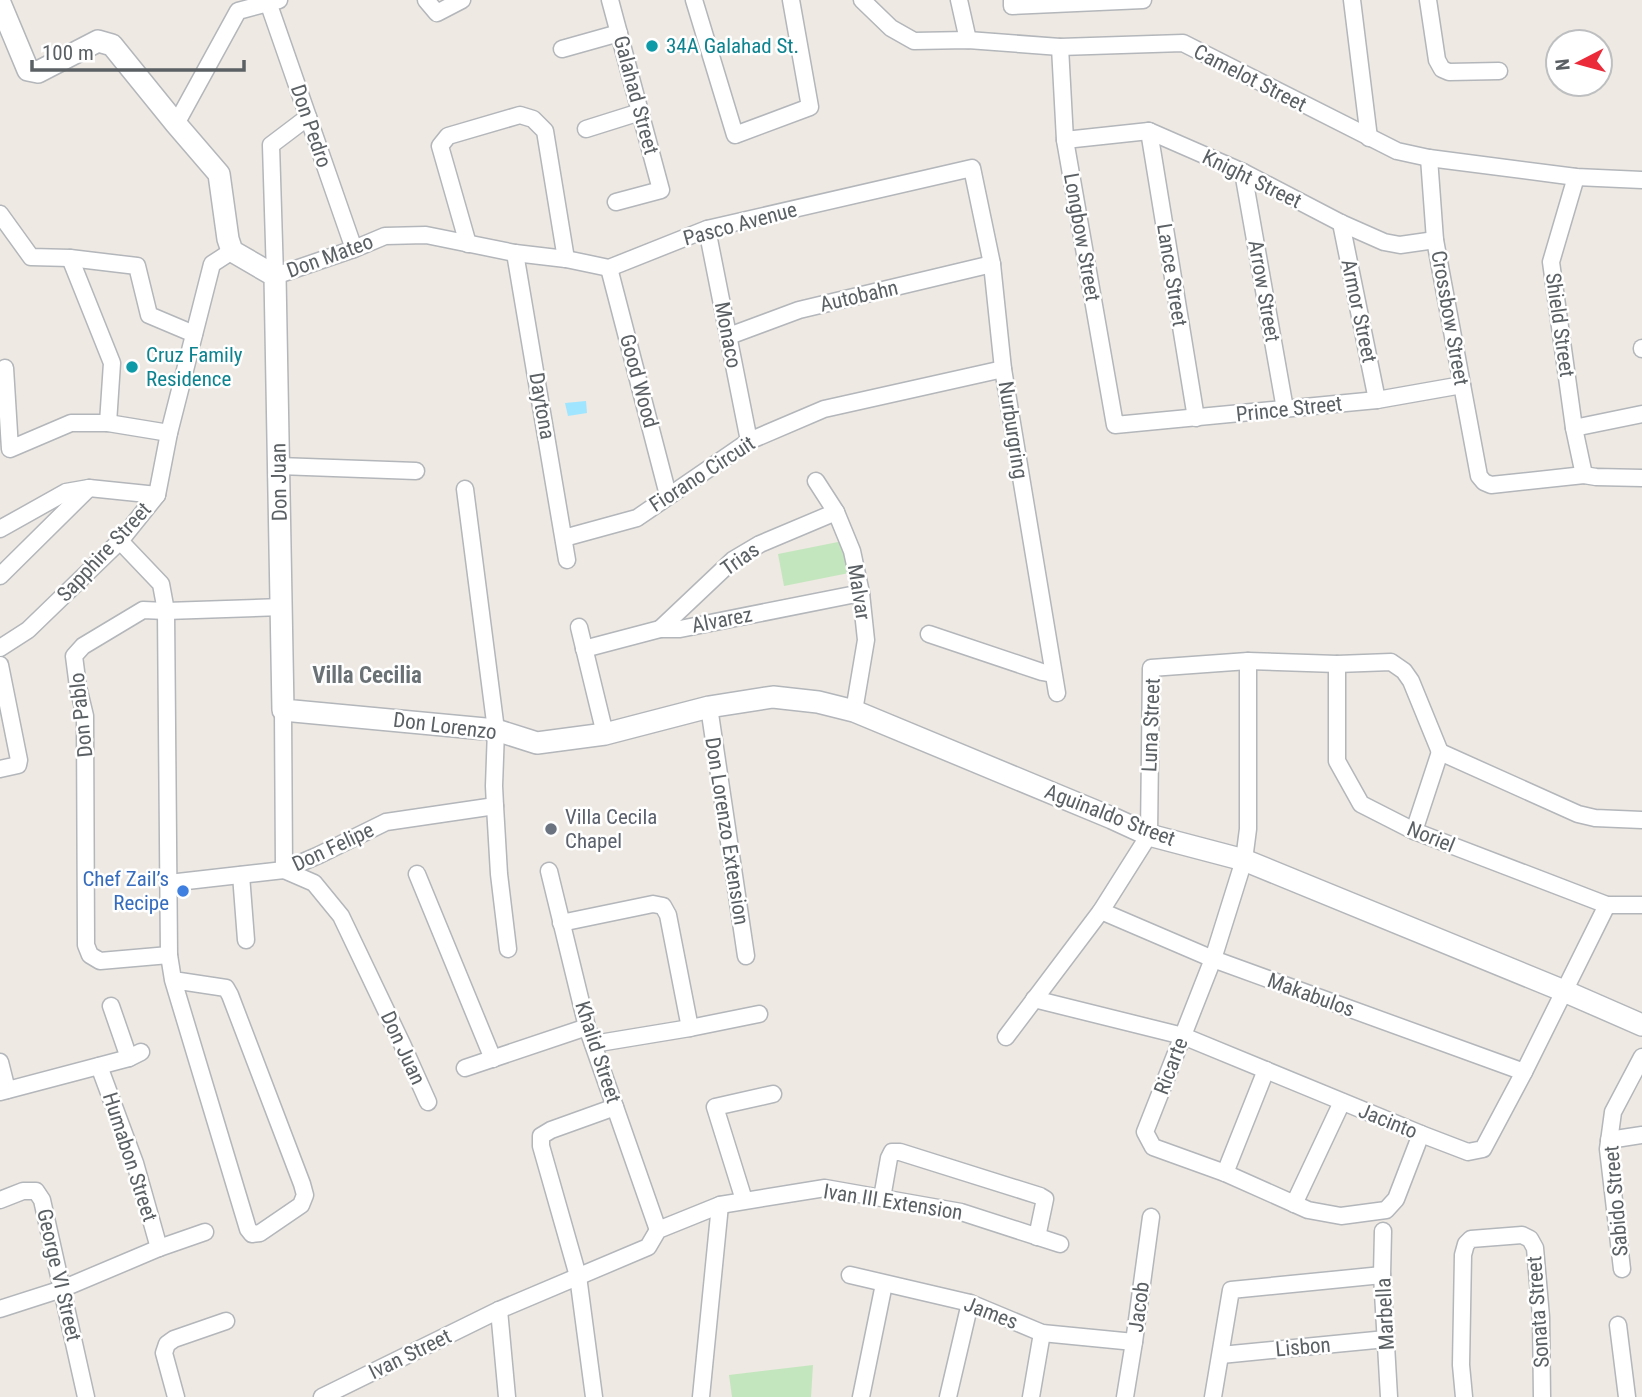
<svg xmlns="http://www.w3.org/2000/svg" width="1642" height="1397" font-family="'Roboto Condensed',sans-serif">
<rect width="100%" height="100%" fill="#eee9e2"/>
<!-- green -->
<g fill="#c4e6be">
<polygon points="843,541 849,573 784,586 778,554"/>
<polygon points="813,1365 811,1397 732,1397 729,1375"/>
</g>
<!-- water -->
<polygon fill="#a0e5ff" points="586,401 587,413 568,416 565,403"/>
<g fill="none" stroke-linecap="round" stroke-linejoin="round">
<!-- minor casing -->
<g stroke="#b3b6ba" stroke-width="19">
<g id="minor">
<polyline points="426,0 437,13 462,0"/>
<polyline points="610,0 661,190 616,202"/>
<polyline points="694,0 735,135 810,107 791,0"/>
<polyline points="862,0 891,28 914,41 968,40 1060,47 1183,43 1397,151 1429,158 1576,177 1642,180"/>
<polyline points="959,0 968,40"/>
<polyline points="1012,0 1012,6 1143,0"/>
<polyline points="1352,0 1369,138"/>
<polyline points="1428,0 1437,60 1442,69 1449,72 1499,71"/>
<polyline points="268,2 354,249"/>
<polyline points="1060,47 1065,140 1115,425 1377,400 1462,385"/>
<polyline points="562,49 619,33"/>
<polyline points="308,117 271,145 275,276 354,249 385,236 426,235 515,253 566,259 609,268 707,229 972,168 992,264 1003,369 1057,693"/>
<polyline points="176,124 238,11 279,0"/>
<polyline points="586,129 640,112"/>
<polyline points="1149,131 1196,418"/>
<polyline points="1065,140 1149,131 1243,172 1341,223 1384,242 1400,245 1435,240"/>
<polyline points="1429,158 1435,240 1479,476 1484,482 1491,485 1584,475 1596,477 1642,478"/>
<polyline points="1243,172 1285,409"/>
<polyline points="1576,177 1551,262 1574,428 1584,475"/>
<polyline points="0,214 31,257 70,258 137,266 149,315 194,334"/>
<polyline points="1341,223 1377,400"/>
<polyline points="707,229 749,441"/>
<polyline points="468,244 440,146 448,136 520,115 533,119 545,131 566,259"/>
<polyline points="515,253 567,560"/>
<polyline points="70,258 112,363 108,423"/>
<polyline points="609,268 668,495"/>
<polyline points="729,336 799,310 992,264"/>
<polyline points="1642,348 1642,349"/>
<polyline points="5,368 10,449 71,423 108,423 169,433"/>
<polyline points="1574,428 1642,414"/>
<polyline points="279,466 416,471"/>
<polyline points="816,481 836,512 852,551 861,593 866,640 854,711"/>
<polyline points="465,489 496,730 494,786 495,806 499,874 508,949"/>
<polyline points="0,529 66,492 89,488 157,495"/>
<polyline points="564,538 637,518 749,441 824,409 1003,369"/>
<polyline points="120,541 161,584 166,611 169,955 173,980 248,1229 252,1234 260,1233 301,1205 305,1195 302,1184 230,995 226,988 173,980"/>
<polyline points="0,576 89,488"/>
<polyline points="579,627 605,734"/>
<polyline points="660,629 733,560 760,544 836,512"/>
<polyline points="929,634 1042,672 1053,674"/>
<polyline points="0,648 28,630 120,541 157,495 169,433 212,264 232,251"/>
<polyline points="584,649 660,629 680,629 861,593"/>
<polyline points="1248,661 1248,829 1244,860 1213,959 1145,1132 1153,1147 1225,1173 1308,1210 1341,1216 1386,1210 1396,1199 1421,1134"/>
<polyline points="1337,664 1337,761 1361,804 1414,831 1607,905 1642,905"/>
<polyline points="0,665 19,760 18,765 0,769"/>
<polyline points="709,707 746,956"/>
<polyline points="283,710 284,870"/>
<polyline points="1440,752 1578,814 1595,818 1642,820"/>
<polyline points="1414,831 1440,752"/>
<polyline points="284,870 314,883 341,916 403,1046 428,1102"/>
<polyline points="549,871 587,1027 658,1230"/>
<polyline points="417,874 493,1059"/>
<polyline points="241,875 246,940"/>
<polyline points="169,883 284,870 319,855 386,822 495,806"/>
<polyline points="1101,911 1213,959 1524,1072"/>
<polyline points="561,923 653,904 663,906 668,915 690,1028"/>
<polyline points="169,955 100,961 90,955 86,945 85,716 78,687 74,656 83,646 143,610 166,611 282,607"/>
<polyline points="1034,999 1183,1036 1421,1134 1468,1152 1483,1149 1524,1072 1607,905"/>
<polyline points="111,1006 129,1058"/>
<polyline points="1006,1037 1101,911 1149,835 1151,668 1248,661 1337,664 1391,662 1404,671 1411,681 1440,752"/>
<polyline points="593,1044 690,1028 759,1014"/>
<polyline points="0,1062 7,1090"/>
<polyline points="99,1066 135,1163 159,1248"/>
<polyline points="465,1068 587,1027"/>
<polyline points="0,1092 129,1058 141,1052"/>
<polyline points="1609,1140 1642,1135"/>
<polyline points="1225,1173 1266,1070"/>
<polyline points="882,1198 889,1158 892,1152 900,1152 1040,1196 1045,1199 1037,1237"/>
<polyline points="0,1200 23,1191 36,1191 42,1200 86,1397"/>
<polyline points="744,1200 715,1107 773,1094"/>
<polyline points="1294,1204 1342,1102"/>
<polyline points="1383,1231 1382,1275 1389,1397"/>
<polyline points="1622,1269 1608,1149 1613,1112 1642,1057"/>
<polyline points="850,1275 970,1303 1042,1333 1134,1342"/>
<polyline points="0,1309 62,1289 159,1248 205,1232"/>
<polyline points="499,1310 507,1397"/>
<polyline points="1618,1325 1627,1397"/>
<polyline points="1221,1355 1386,1339"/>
<polyline points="176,1397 164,1353 167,1344 174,1339 226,1321"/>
<polyline points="322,1397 499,1310 648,1247 658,1230 720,1205 825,1188 961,1212 1060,1244"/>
<polyline points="594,1397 578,1276 541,1146 541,1136 551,1130 615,1107"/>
<polyline points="701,1397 720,1205"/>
<polyline points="861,1397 884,1284"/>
<polyline points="948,1397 970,1303"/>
<polyline points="1031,1397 1042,1333"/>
<polyline points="1125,1397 1134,1342 1151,1217"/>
<polyline points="1213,1397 1231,1290 1382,1275"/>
<polyline points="1464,1397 1461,1365 1463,1255 1466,1244 1471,1239 1522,1235 1530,1239 1535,1248 1541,1317 1542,1397"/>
</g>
</g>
<!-- tertiary casing -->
<g stroke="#b3b6ba" stroke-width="24">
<polyline id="tertiary" points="0,3 28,70 38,72 98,41 112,45 176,124 219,174 228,239 232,251 275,276 283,710 496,730 537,743 605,734 709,707 773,697 818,702 854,711 1112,818 1149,835 1244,860 1564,991 1642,1025"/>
</g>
<!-- minor -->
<use href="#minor" stroke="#fff" stroke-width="16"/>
<!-- tertiary -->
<use href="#tertiary" stroke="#fff" stroke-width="21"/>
</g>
<!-- markers -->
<g fill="#0f9aa8" stroke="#fff" stroke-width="2.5">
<circle cx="652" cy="46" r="7"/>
<circle cx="132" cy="367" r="7"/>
</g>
<circle fill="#6b7280" stroke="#fff" stroke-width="2.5" cx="551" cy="829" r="7"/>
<circle fill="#3f7fe0" stroke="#fff" stroke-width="2.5" cx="183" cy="891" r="7"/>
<g text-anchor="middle" stroke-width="5" stroke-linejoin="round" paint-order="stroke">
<!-- culture labels -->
<g font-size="21" fill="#0d838f" stroke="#fff" text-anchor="start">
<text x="666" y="53">34A Galahad St.</text>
<text x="146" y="362">Cruz Family<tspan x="146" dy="24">Residence</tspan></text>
</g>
<!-- street labels -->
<g font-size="21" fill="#5a6063" stroke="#fff">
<text transform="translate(1250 78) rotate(27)" y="7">Camelot Street</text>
<text transform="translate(636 95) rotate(75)" y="7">Galahad Street</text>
<text transform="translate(311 126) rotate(71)" y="7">Don Pedro</text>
<text transform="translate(1252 179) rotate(26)" y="7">Knight Street</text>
<text transform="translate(740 224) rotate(-15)" y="7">Pasco Avenue</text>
<text transform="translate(1082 237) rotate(80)" y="7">Longbow Street</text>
<text transform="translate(330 256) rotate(-20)" y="7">Don Mateo</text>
<text transform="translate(1172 275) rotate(81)" y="7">Lance Street</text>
<text transform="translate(1264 291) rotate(80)" y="7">Arrow Street</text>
<text transform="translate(859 296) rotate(-13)" y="7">Autobahn</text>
<text transform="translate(1359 311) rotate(78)" y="7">Armor Street</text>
<text transform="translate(1450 318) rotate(80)" y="7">Crossbow Street</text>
<text transform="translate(1560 325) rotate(82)" y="7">Shield Street</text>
<text transform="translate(728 335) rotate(79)" y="7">Monaco</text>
<text transform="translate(639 381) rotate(75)" y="7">Good Wood</text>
<text transform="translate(542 406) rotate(80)" y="7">Daytona</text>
<text transform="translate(1289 409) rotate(-6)" y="7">Prince Street</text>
<text transform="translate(1013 430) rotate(81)" y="7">Nurburgring</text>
<text transform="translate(702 474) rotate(-33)" y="7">Fiorano Circuit</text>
<text transform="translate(279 482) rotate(-91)" y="7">Don Juan</text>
<text transform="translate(104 552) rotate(-47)" y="7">Sapphire Street</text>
<text transform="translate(740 559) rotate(-35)" y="7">Trias</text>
<text transform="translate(859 592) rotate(81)" y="7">Malvar</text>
<text transform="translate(722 620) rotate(-11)" y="7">Alvarez</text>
<text transform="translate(81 715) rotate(-96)" y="7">Don Pablo</text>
<text transform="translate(1151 725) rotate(-88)" y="7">Luna Street</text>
<text transform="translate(445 726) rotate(7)" y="7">Don Lorenzo</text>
<text transform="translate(1110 815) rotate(21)" y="7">Aguinaldo Street</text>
<text transform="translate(727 831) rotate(81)" y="7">Don Lorenzo Extension</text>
<text transform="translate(1431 837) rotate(22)" y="7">Noriel</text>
<text transform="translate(333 847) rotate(-25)" y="7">Don Felipe</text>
<text transform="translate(1311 995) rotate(20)" y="7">Makabulos</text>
<text transform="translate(403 1048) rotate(65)" y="7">Don Juan</text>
<text transform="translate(598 1052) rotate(72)" y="7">Khalid Street</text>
<text transform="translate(1171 1066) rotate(-69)" y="7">Ricarte</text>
<text transform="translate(1388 1121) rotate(22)" y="7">Jacinto</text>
<text transform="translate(130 1157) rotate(72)" y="7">Humabon Street</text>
<text transform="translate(1616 1201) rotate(-95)" y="7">Sabido Street</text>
<text transform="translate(893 1202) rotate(9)" y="7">Ivan III Extension</text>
<text transform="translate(59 1275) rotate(77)" y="7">George VI Street</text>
<text transform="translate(1139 1307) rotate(-83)" y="7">Jacob</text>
<text transform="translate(1538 1312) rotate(-94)" y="7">Sonata Street</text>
<text transform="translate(991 1313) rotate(21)" y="7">James</text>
<text transform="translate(1385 1314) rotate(-93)" y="7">Marbella</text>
<text transform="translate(1303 1347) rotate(-5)" y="7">Lisbon</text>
<text transform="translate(410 1354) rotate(-26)" y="7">Ivan Street</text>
</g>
<!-- worship labels -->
<g font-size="21" fill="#5b616d" stroke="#fff" text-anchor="start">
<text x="565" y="824">Villa Cecila<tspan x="565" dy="24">Chapel</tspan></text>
</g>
<!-- shop labels -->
<g font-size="21" fill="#366cbe" stroke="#fff" text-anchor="end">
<text x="169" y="886">Chef Zail’s<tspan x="169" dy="24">Recipe</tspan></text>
</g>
<!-- neighbourhood labels -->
<g font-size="23" font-weight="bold" fill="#6b7275" stroke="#fff">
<text x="367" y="683">Villa Cecilia</text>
</g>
</g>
<!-- north arrow -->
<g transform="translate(1579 63) rotate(264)"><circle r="33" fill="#ffffff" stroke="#bdbfc1" stroke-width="2"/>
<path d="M0-5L12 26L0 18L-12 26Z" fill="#eb2a3a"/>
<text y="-10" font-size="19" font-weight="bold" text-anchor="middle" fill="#5a6063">N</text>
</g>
<!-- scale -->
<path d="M32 60v10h212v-10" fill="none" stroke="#5a6063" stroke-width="3.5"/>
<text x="42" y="60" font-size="21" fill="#5a6063" stroke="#ffffff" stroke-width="5" paint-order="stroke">100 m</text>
</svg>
